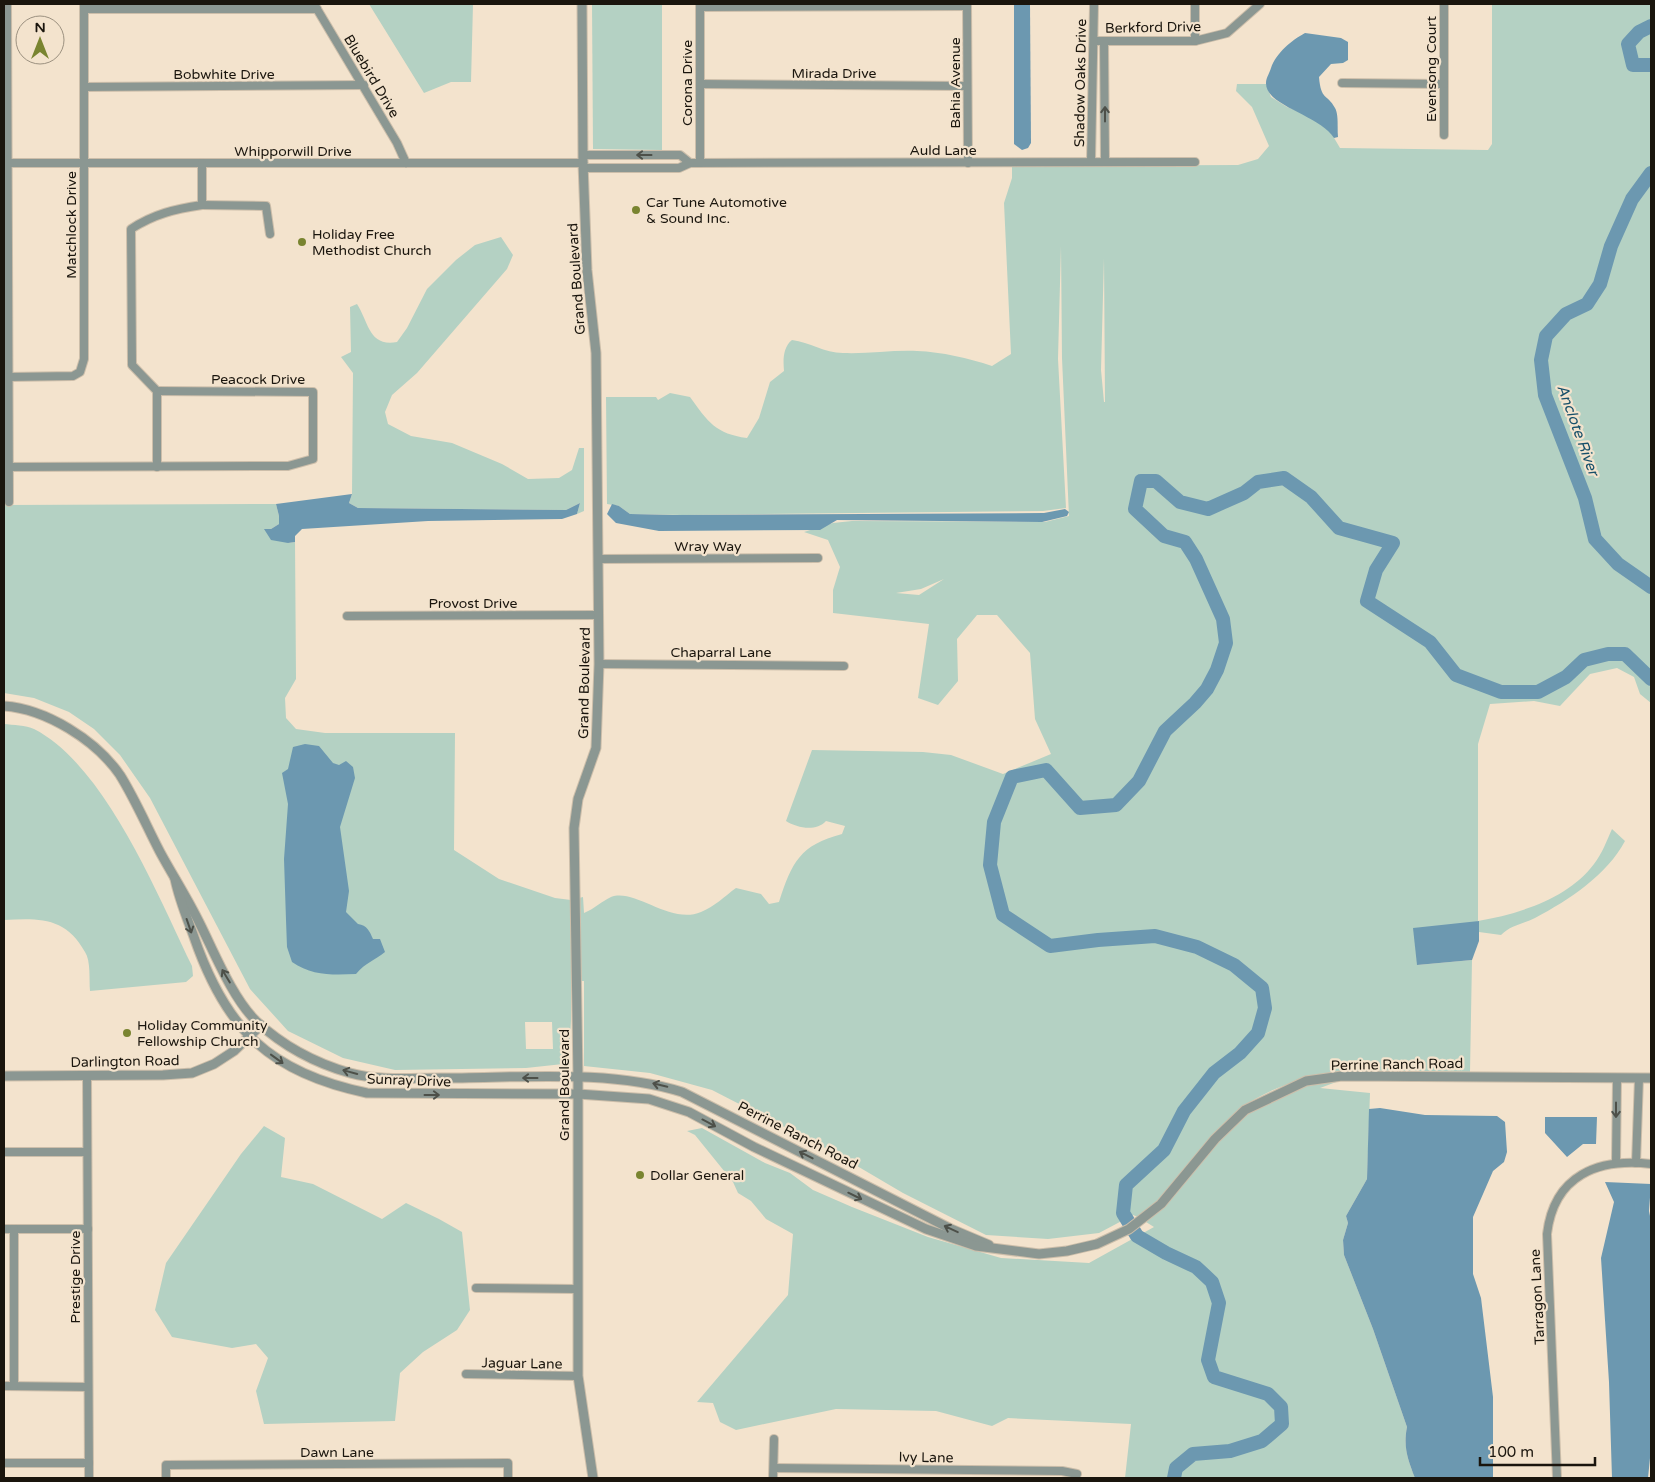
<svg xmlns="http://www.w3.org/2000/svg" width="1655" height="1482" font-family="'Varela Round',sans-serif">
<rect width="100%" height="100%" fill="#f3e3cd"/>
<!-- green -->
<g fill="#b4d1c3" fill-rule="evenodd">
<polygon points="369,4 473,4 471,82 451,82 424,93"/>
<polygon points="592,4 662,4 662,150 593,149"/>
<path d="M1492 4H1651V703L1640 694 1634 677 1617 668 1590 674 1560 706 1534 701 1490 704 1478 744V921C1518 914 1568 899 1594 864 1602 854 1607 840 1612 829L1625 841C1607 875 1569 900 1535 918 1523 924 1511 925 1501 935L1479 932 1478 921 1417 965 1472 960 1470 1072C1391 1072 1315 1060 1245 1105 1234 1112 1224 1125 1215 1134 1188 1160 1169 1195 1138 1217L1133 1215 1099 1233 1048 1239 986 1235 903 1193 835 1153 712 1090 650 1073 584 1066V981H580L579 898 583 897 584 913C594 909 602 901 611 897 635 888 670 925 701 912 714 907 725 896 736 888L761 894 769 904 779 902C792 862 800 845 842 834L845 826 826 821C816 832 797 828 786 821L812 750 923 752 951 755 1003 774 1051 754 1035 719 1030 653 997 615H977L957 639 958 681 938 705 918 698 929 624 833 613V590L840 567 828 540 804 532 833 523 852 521 1045 522 1069 516 1062 358 1061 246 1058 359 1066 508 1043 511 682 515 630 514 619 506 607 504 606 397H656L658 400 670 393 690 397C708 422 716 434 747 438L759 418 770 382 784 371C783 360 783 347 792 340 810 342 824 353 843 353 868 354 892 350 917 351 942 352 968 358 992 366L1011 354 1004 203 1012 178V166L1238 165 1258 159 1269 146 1252 107 1236 91 1237 84H1266L1271 97 1287 107 1306 114 1330 131 1340 148 1488 150 1492 144ZM1104 258 1105 402H1104L1101 370ZM944 579 919 595 896 593 921 589Z"/>
<path d="M501 237 513 255 507 269 417 373 392 395 385 412 388 424 411 436 452 443 502 464 528 479 559 478 572 470 579 448H584V511L577 514 580 503 566 510 358 508 349 503 352 494 353 373 341 357 351 352 350 307 357 304C369 323 369 347 397 342L407 328 427 289 456 260 475 245Z"/>
<path d="M276 504 279 516V524L271 529 288 543 295 542 296 679 285 698 286 718 296 729 325 733H455L454 850 499 879 555 898 571 900V1021L569 1055 563 1064 526 1068 395 1070 343 1058 288 1031 250 989 150 798 120 755 94 729 69 712 34 698 4 693V505ZM525 1022H552L553 1049H526Z"/>
<path d="M4 724C13 725 26 725 34 729 105 765 158 896 192 966L193 976 186 982 90 991C89 980 91 961 85 952 66 917 39 918 4 920Z"/>
<path d="M1339 1081 1320 1088 1370 1093 1367 1179 1346 1216 1348 1223 1343 1240 1344 1255 1373 1329 1407 1427C1403 1446 1408 1461 1415 1478H1125L1131 1424 1008 1418 992 1426 936 1411 836 1409 736 1430 720 1422 713 1403 697 1402 788 1295 793 1234 766 1219 751 1201 738 1193 733 1182 695 1135 687 1131 702 1128 765 1163 790 1173 813 1190 852 1207 928 1237 1001 1258 1089 1263 1154 1227 1146 1222 1164 1207 1218 1143 1247 1113 1307 1086Z"/>
<polygon points="264,1126 285,1138 281,1177 313,1184 382,1219 406,1203 439,1219 462,1232 470,1310 457,1330 423,1352 400,1373 395,1421 264,1424 256,1391 268,1358 256,1344 232,1348 172,1337 155,1310 166,1263 241,1154"/>
</g>
<!-- water -->
<g fill="#6c98b0">
<polygon points="1014,4 1030,4 1031,143 1028,148 1022,150 1014,144"/>
<path d="M1305 33 1341 38 1348 42V60L1343 63 1331 64 1319 77C1321 101 1327 93 1335 108 1339 115 1337 128 1338 137L1334 138C1320 115 1265 106 1266 83 1266 78 1270 72 1271 68 1276 53 1292 40 1305 33Z"/>
<polygon points="352,494 349,503 358,508 566,510 580,503 577,514 562,519 428,521 302,529 295,536 295,542 288,543 271,540 264,529 271,529 279,524 279,516 276,504"/>
<polygon points="612,504 619,506 630,514 673,515 1044,513 1065,509 1069,512 1067,516 1042,522 837,520 820,530 659,531 616,523 607,514"/>
<path d="M305 744 319 746 333 763 339 765 346 761 353 767 355 778 340 827 349 891 346 912 358 924C367 925 370 932 373 939H380L385 952C374 961 366 962 356 974 333 975 312 976 292 962L287 947 286 920 284 859 288 804 282 773 288 769 293 747Z"/>
<polygon points="1479,921 1479,941 1472,960 1417,965 1413,928"/>
<path d="M1380 1108 1425 1115 1497 1116 1505 1122 1507 1152 1504 1162 1493 1171 1473 1217V1274L1481 1298 1493 1397V1478H1415C1408 1460 1403 1447 1407 1427L1373 1329 1344 1255 1343 1240 1348 1223 1346 1216 1367 1179 1369 1109Z"/>
<polygon points="1545,1117 1597,1117 1596,1144 1583,1144 1567,1157 1545,1133"/>
<polygon points="1605,1182 1651,1184 1649,1211 1651,1221 1651,1448 1648,1478 1612,1478 1609,1382 1601,1258 1614,1202"/>
</g>
<g fill="none" stroke-linecap="round" stroke-linejoin="round">
<!-- river -->
<g stroke="#6c98b0" stroke-width="14">
<polyline points="1651,26 1639,32 1628,44 1633,65 1651,65"/>
<polyline points="1651,173 1632,199 1611,246 1600,284 1587,304 1566,314 1546,336 1541,360 1545,395 1585,498 1595,539 1618,564 1651,587"/>
<polyline points="1174,1478 1176,1468 1193,1454 1230,1451 1262,1441 1282,1424 1281,1407 1268,1394 1214,1377 1208,1360 1219,1303 1212,1282 1196,1267 1166,1253 1137,1236 1123,1213 1126,1185 1164,1150 1184,1111 1214,1073 1240,1053 1258,1033 1265,1008 1262,988 1234,965 1197,947 1155,936 1098,940 1050,946 1003,915 990,865 994,822 1012,777 1046,770 1080,808 1116,805 1139,781 1165,731 1195,703 1207,689 1217,670 1226,643 1223,619 1196,559 1185,542 1164,536 1135,509 1141,481 1156,481 1180,502 1208,509 1244,493 1258,482 1284,478 1311,497 1339,528 1393,543 1376,570 1367,601 1430,642 1456,675 1501,692 1538,692 1566,677 1584,660 1608,654 1625,654 1651,679"/>
</g>
<!-- minor casing -->
<g stroke="#ccbeaa" stroke-width="10">
<g id="minor">
<polyline points="7,4 9,502"/>
<polyline points="314,4 397,143 406,163"/>
<polyline points="967,4 968,163"/>
<polyline points="1444,4 1444,135"/>
<polyline points="700,7 967,6"/>
<polyline points="84,9 317,9"/>
<polyline points="1094,41 1195,41 1227,33 1260,4"/>
<polyline points="1104,41 1105,162"/>
<polyline points="1195,41 1195,4"/>
<polyline points="1342,83 1444,84"/>
<polyline points="700,84 967,86"/>
<polyline points="84,87 364,85"/>
<polyline points="583,155 680,155 690,163"/>
<polyline points="1091,162 1094,4"/>
<polyline points="4,163 583,163"/>
<polyline points="700,163 700,4"/>
<polyline points="583,168 679,168 690,163 1195,162"/>
<polyline points="202,205 266,206 270,234"/>
<polyline points="8,377 73,376 80,372 84,359 84,4"/>
<polyline points="4,467 288,466 313,459 313,392 157,391"/>
<path d="M157 467V391L132 365 131 229C154 214 175 209 202 205V163"/>
<polyline points="598,559 818,558"/>
<polyline points="347,616 599,615"/>
<polyline points="599,664 844,666"/>
<polyline points="87,1076 89,1478"/>
<polyline points="4,1152 87,1152"/>
<polyline points="1616,1163 1617,1078"/>
<polyline points="1636,1163 1639,1078"/>
<polyline points="4,1229 88,1229"/>
<polyline points="476,1288 576,1289"/>
<polyline points="466,1374 578,1376"/>
<polyline points="4,1386 88,1387"/>
<polyline points="14,1386 14,1229"/>
<polyline points="4,1463 89,1463"/>
<polyline points="774,1468 1062,1471 1077,1474"/>
<polyline points="166,1478 166,1465 508,1463 508,1478"/>
<polyline points="773,1478 774,1439"/>
<path d="M1557 1478 1547 1234C1554 1175 1598 1158 1651 1164"/>
</g>
</g>
<!-- tertiary casing -->
<g stroke="#ccbeaa" stroke-width="11">
<g id="tertiary">
<polyline points="582,4 583,163 587,270 596,353 599,664 596,748 578,799 574,828 578,1078 578,1376 593,1478"/>
<path d="M4 706C46 709 96 740 120 775 135 799 147 827 160 852 173 876 188 899 200 924 215 954 232 997 256 1021 283 1046 315 1063 350 1073 379 1081 411 1078 441 1078 518 1078 609 1069 682 1092L951 1229 989 1245"/>
<path d="M175 879C179 899 187 918 194 937 226 1030 270 1073 367 1093L578 1094 649 1099 689 1112 754 1147 926 1229 976 1246 1039 1254 1067 1251 1097 1244 1129 1229 1161 1204 1215 1139 1245 1110 1306 1081 1342 1076 1651 1078"/>
<polyline points="4,1076 163,1075 192,1073 214,1064 234,1051 261,1025"/>
</g>
</g>
<!-- minor -->
<use href="#minor" stroke="#8b9792" stroke-width="8"/>
<!-- tertiary -->
<use href="#tertiary" stroke="#8b9792" stroke-width="9"/>
</g>
<!-- one-way arrows -->
<defs><path id="oneway-shaft" d="M-6 0H5M1.5-3L5.5 0L1.5 3" fill="none" stroke-width="1.6" stroke-linecap="round" stroke-linejoin="round" transform="scale(1.25)"/></defs>
<g stroke="#4d5049">
<use href="#oneway-shaft" transform="translate(1105 114) rotate(-90)"/>
<use href="#oneway-shaft" transform="translate(644 155) rotate(180)"/>
<use href="#oneway-shaft" transform="translate(189 926) rotate(71)"/>
<use href="#oneway-shaft" transform="translate(226 976) rotate(-121)"/>
<use href="#oneway-shaft" transform="translate(277 1059) rotate(36)"/>
<use href="#oneway-shaft" transform="translate(350 1072) rotate(-165)"/>
<use href="#oneway-shaft" transform="translate(530 1078) rotate(180)"/>
<use href="#oneway-shaft" transform="translate(660 1085) rotate(-167)"/>
<use href="#oneway-shaft" transform="translate(432 1095)"/>
<use href="#oneway-shaft" transform="translate(1616 1110) rotate(90)"/>
<use href="#oneway-shaft" transform="translate(709 1123) rotate(28)"/>
<use href="#oneway-shaft" transform="translate(806 1155) rotate(-153)"/>
<use href="#oneway-shaft" transform="translate(855 1196) rotate(26)"/>
<use href="#oneway-shaft" transform="translate(951 1229) rotate(-155)"/>
</g>
<!-- markers -->
<g fill="#798430" stroke="#f3e3cd" stroke-width="2">
<circle cx="636" cy="210" r="5"/>
<circle cx="302" cy="242" r="5"/>
<circle cx="127" cy="1033" r="5"/>
<circle cx="640" cy="1175" r="5"/>
</g>
<g text-anchor="middle" stroke-width="4.5" stroke-linejoin="round" paint-order="stroke">
<!-- street labels -->
<g font-size="14" fill="#1a150d" stroke="#f3e3cd">
<text transform="translate(1153 27) rotate(-1)" y="5">Berkford Drive</text>
<text transform="translate(1431 69) rotate(-90)" y="5">Evensong Court</text>
<text x="834" y="78">Mirada Drive</text>
<text x="224" y="79">Bobwhite Drive</text>
<text transform="translate(372 76) rotate(59)" y="5">Bluebird Drive</text>
<text transform="translate(687 83) rotate(-90)" y="5">Corona Drive</text>
<text transform="translate(955 83) rotate(-90)" y="5">Bahia Avenue</text>
<text transform="translate(1080 83) rotate(-89)" y="5">Shadow Oaks Drive</text>
<text x="943" y="155">Auld Lane</text>
<text x="293" y="156">Whipporwill Drive</text>
<text transform="translate(71 225) rotate(-90)" y="5">Matchlock Drive</text>
<text transform="translate(576 279) rotate(-94)" y="5">Grand Boulevard</text>
<text x="258" y="384">Peacock Drive</text>
<text x="708" y="551">Wray Way</text>
<text x="473" y="608">Provost Drive</text>
<text x="721" y="657">Chaparral Lane</text>
<text transform="translate(584 683) rotate(-89)" y="5">Grand Boulevard</text>
<text transform="translate(125 1061) rotate(-1)" y="5">Darlington Road</text>
<text transform="translate(1397 1064) rotate(-1)" y="5">Perrine Ranch Road</text>
<text transform="translate(409 1080) rotate(2)" y="5">Sunray Drive</text>
<text transform="translate(564 1085) rotate(-90)" y="5">Grand Boulevard</text>
<text transform="translate(798 1135) rotate(27)" y="5">Perrine Ranch Road</text>
<text transform="translate(75 1277) rotate(-90)" y="5">Prestige Drive</text>
<text transform="translate(1537 1297) rotate(-93)" y="5">Tarragon Lane</text>
<text transform="translate(522 1363) rotate(1)" y="5">Jaguar Lane</text>
<text x="337" y="1457">Dawn Lane</text>
<text transform="translate(926 1457) rotate(1)" y="5">Ivy Lane</text>
</g>
<!-- poi labels -->
<g font-size="14" fill="#1a150d" stroke="#f3e3cd" text-anchor="start">
<text x="646" y="207">Car Tune Automotive<tspan x="646" dy="16">&amp; Sound Inc.</tspan></text>
<text x="312" y="239">Holiday Free<tspan x="312" dy="16">Methodist Church</tspan></text>
<text x="137" y="1030">Holiday Community<tspan x="137" dy="16">Fellowship Church</tspan></text>
<text x="650" y="1180">Dollar General</text>
</g>
<!-- water labels -->
<g font-size="15" font-style="italic" fill="#18506a" stroke="#f3e3cd">
<text transform="translate(1578 430) rotate(70)" y="5">Anclote River</text>
</g>
</g>
<!-- border -->
<rect width="1655" height="1482" fill="none" stroke="#1a150d" stroke-width="10"/>
<!-- north arrow -->
<g transform="translate(40 40)"><circle r="24" fill="#f3e3cd" stroke="#9c9180"/>
<path d="M0-4L9 19L0 12L-9 19Z" fill="#798430"/>
<text y="-8" font-size="14" font-weight="bold" text-anchor="middle" fill="#1a150d">N</text>
</g>
<!-- scale -->
<path d="M1480 1457v8h115v-8" fill="none" stroke="#1a150d" stroke-width="2.5"/>
<text x="1488" y="1457" font-size="15" fill="#1a150d" stroke="#f3e3cd" stroke-width="4" paint-order="stroke">100 m</text>
</svg>
